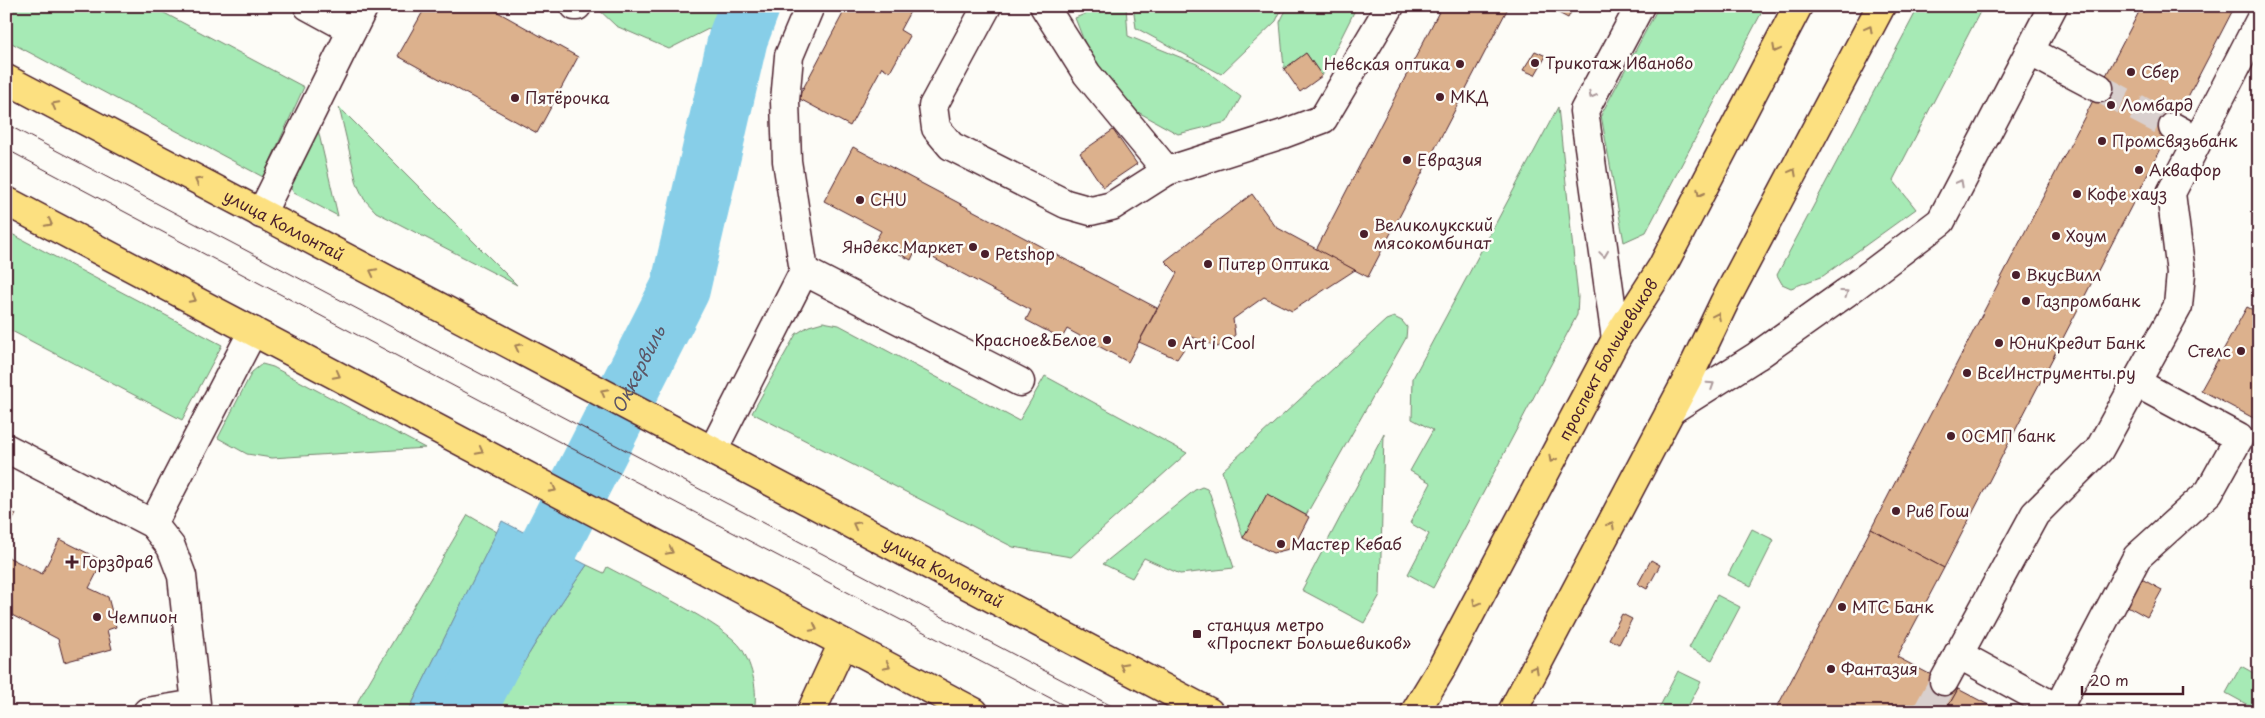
<svg xmlns="http://www.w3.org/2000/svg" width="2265" height="718" font-family="'Playpen Sans',sans-serif">
<rect width="100%" height="100%" fill="#fdfcf7"/>
<filter id="ink" filterUnits="userSpaceOnUse"><feTurbulence type="fractalNoise" baseFrequency=".02" numOctaves="2"/><feDisplacementMap in="SourceGraphic" scale="10" xChannelSelector="R" yChannelSelector="G"/><feConvolveMatrix kernelMatrix="1 2 1 2 8 2 1 2 1" color-interpolation-filters="sRGB"/></filter>
<g filter="url(#ink)">
<!-- green -->
<g fill="#a6eab5" stroke="#788470">
<polygon points="6,6 151,6 304,87 263,177 6,40"/>
<polygon points="595,6 731,6 726,20 669,49 616,26"/>
<polygon points="1099,6 1126,6 1128,36 1197,64 1241,97 1227,122 1178,134 1138,112 1091,59 1075,18 1100,8"/>
<polygon points="1133,6 1283,6 1276,21 1221,74 1136,28"/>
<polygon points="1288,6 1357,6 1322,76 1306,53 1284,69 1280,22"/>
<polygon points="1659,6 1765,6 1646,232 1624,242 1601,115"/>
<polygon points="1919,6 1983,6 1893,180 1916,209 1823,276 1791,288 1782,284 1777,275"/>
<polygon points="339,107 517,285 376,212 364,199 357,184"/>
<polygon points="1558,107 1578,297 1577,315 1433,588 1408,574 1429,534 1410,523 1431,483 1410,471 1433,430 1412,419 1413,378"/>
<polygon points="316,121 338,216 294,193 290,187 291,178"/>
<polygon points="6,231 222,345 182,420 6,328"/>
<polygon points="1394,317 1402,321 1407,327 1406,338 1306,515 1267,494 1243,538 1222,471 1386,320"/>
<polygon points="823,322 839,325 1019,421 1045,376 1187,453 1071,557 1013,547 752,413 796,334 809,326"/>
<polygon points="262,364 273,367 425,448 272,458 247,454 218,438 252,372"/>
<polygon points="1384,434 1380,595 1364,623 1302,590"/>
<polygon points="1202,487 1207,489 1210,494 1234,568 1180,574 1144,558 1132,578 1103,564 1195,490"/>
<polygon points="468,515 497,532 408,712 355,712 359,699"/>
<polygon points="1752,529 1774,540 1751,586 1728,575"/>
<path d="M587 565 604 573 607 567C636 583 727 625 742 649 753 668 758 690 754 712H496C523 661 554 612 587 565Z"/>
<polygon points="1717,595 1740,607 1712,660 1689,648"/>
<polygon points="2241,666 2259,676 2259,711 2226,693"/>
<polygon points="1678,671 1701,682 1685,712 1657,712"/>
</g>
<!-- water -->
<path fill="#87cee8" stroke="#6f889c" d="M502 521 587 565C554 612 523 661 496 712H408Z"/>
<g fill="none" stroke-linecap="round" stroke-linejoin="round">
<!-- river -->
<path stroke="#87cee8" stroke-width="60" id="s1" d="M465 712 680 289 738 38 750 6"/>
</g>
<!-- building -->
<g fill="#dcb18d" stroke="#4a1f2b">
<polygon points="426,6 487,6 578,57 537,133 398,56"/>
<polygon points="847,6 913,6 900,30 910,36 890,72 882,67 850,126 798,98"/>
<polygon points="1442,6 1509,6 1368,277 1316,250"/>
<polygon points="1545,6 1574,6 1568,18"/>
<polygon points="2142,6 2235,6 1944,568 1871,529"/>
<polygon points="1535,51 1546,56 1535,75 1523,70"/>
<polygon points="1306,53 1322,76 1300,92 1284,69"/>
<polygon points="1113,130 1137,164 1103,187 1080,153"/>
<polygon points="853,147 1157,308 1128,362 1067,329 1062,338 1043,329 1026,320 1031,310 916,249 911,260 875,241 881,231 824,201"/>
<polygon points="1252,194 1276,227 1355,270 1292,311 1264,297 1233,319 1235,335 1218,347 1192,337 1177,359 1139,342 1177,273 1165,261"/>
<polygon points="2247,307 2259,313 2259,421 2201,390"/>
<polygon points="1267,494 1309,517 1293,548 1273,553 1243,538"/>
<polygon points="6,510 16,514 6,533"/>
<polygon points="1871,529 1944,568 1897,657 1958,689 1945,712 1777,712 1775,711"/>
<polygon points="60,539 103,561 89,588 108,597 116,627 107,630 112,649 64,662 58,639 6,612 6,556 42,574"/>
<polygon points="1651,560 1660,565 1647,589 1638,584"/>
<polygon points="2136,576 2162,590 2147,617 2122,603"/>
<polygon points="1622,614 1632,619 1619,644 1609,639"/>
<polygon points="1958,689 2002,712 1945,712"/>
</g>
<g fill="none" stroke-linecap="round" stroke-linejoin="round">
<!-- minor-tunnel -->
<g stroke="#d9d0ce" stroke-width="28" stroke-dasharray="28 14" stroke-linecap="butt">
<polyline points="2099,88 2173,127"/>
<polyline points="1927,712 1944,681"/>
</g>
<!-- minor casing -->
<g stroke="#4a1f2b" stroke-width="31">
<g id="minor">
<polyline points="308,6 352,30"/>
<polyline points="575,6 577,6"/>
<polyline points="987,6 933,106 936,128 951,146 1066,204 1091,211 1112,206 1167,171 1283,134 1323,119 1390,6"/>
<polyline points="1044,6 1087,74 1167,171"/>
<polyline points="2029,51 2099,88"/>
<polyline points="2173,127 2197,140"/>
<polyline points="261,214 364,6"/>
<polyline points="804,271 1020,382"/>
<polyline points="1616,339 1584,111 1640,6"/>
<polyline points="1670,411 1757,356 1847,292 1941,221 2053,6"/>
<polyline points="6,448 153,524 253,331"/>
<polyline points="713,450 804,271 787,161 785,101 789,56 810,6"/>
<polyline points="1958,654 2064,712"/>
<polyline points="1944,681 2035,514 2099,450 2178,306 2181,273 2171,193 2259,22"/>
<polyline points="2058,708 2137,557 2209,492 2239,438 2137,383"/>
<polyline points="147,712 196,704 182,576 171,547 153,524"/>
</g>
</g>
<!-- major casing -->
<g stroke="#4a1f2b" stroke-width="31">
<g id="major">
<path id="s2" d="M6 79 1209 712"/>
<polyline points="6,201 974,712"/>
<polyline points="811,712 843,643"/>
<path id="s3" d="M1415 712 1440 671 1616 339 1662 267 1798 6"/>
<polyline points="1512,712 1689,376 1724,303 1881,6"/>
</g>
</g>
<!-- minor -->
<use href="#minor" stroke="#fdfcf7" stroke-width="28"/>
<!-- major -->
<use href="#major" stroke="#fce080" stroke-width="28"/>
<!-- tram -->
<g stroke="#4a1f2b" stroke-width="1">
<polyline points="6,124 1123,712"/>
<polyline points="6,149 531,427 1077,712"/>
</g>
</g>
<!-- one-way arrows -->
<defs><path id="oneway-chevron" d="M-2-3.5L2.5 0L-2 3.5" fill="none" stroke-width="1.6" stroke-linecap="round" stroke-linejoin="round" transform="scale(1.25)"/></defs>
<g stroke="#a38056">
<use href="#oneway-chevron" transform="translate(1869 29) rotate(-62)"/>
<use href="#oneway-chevron" transform="translate(1776 49) rotate(118)"/>
<use href="#oneway-chevron" transform="translate(55 105) rotate(-152)"/>
<use href="#oneway-chevron" transform="translate(1793 172) rotate(-62)"/>
<use href="#oneway-chevron" transform="translate(198 181) rotate(-152)"/>
<use href="#oneway-chevron" transform="translate(1700 193) rotate(118)"/>
<use href="#oneway-chevron" transform="translate(49 223) rotate(28)"/>
<use href="#oneway-chevron" transform="translate(373 272) rotate(-153)"/>
<use href="#oneway-chevron" transform="translate(193 299) rotate(28)"/>
<use href="#oneway-chevron" transform="translate(1717 316) rotate(-64)"/>
<use href="#oneway-chevron" transform="translate(518 347) rotate(-153)"/>
<use href="#oneway-chevron" transform="translate(337 375) rotate(28)"/>
<use href="#oneway-chevron" transform="translate(604 392) rotate(-152)"/>
<use href="#oneway-chevron" transform="translate(480 451) rotate(28)"/>
<use href="#oneway-chevron" transform="translate(1552 459) rotate(118)"/>
<use href="#oneway-chevron" transform="translate(553 489) rotate(28)"/>
<use href="#oneway-chevron" transform="translate(856 525) rotate(-152)"/>
<use href="#oneway-chevron" transform="translate(1611 525) rotate(-62)"/>
<use href="#oneway-chevron" transform="translate(670 551) rotate(28)"/>
<use href="#oneway-chevron" transform="translate(1476 603) rotate(118)"/>
<use href="#oneway-chevron" transform="translate(814 628) rotate(28)"/>
<use href="#oneway-chevron" transform="translate(887 666) rotate(28)"/>
<use href="#oneway-chevron" transform="translate(1123 666) rotate(-152)"/>
<use href="#oneway-chevron" transform="translate(1535 669) rotate(-62)"/>
</g>
<g stroke="#ac999b">
<use href="#oneway-chevron" transform="translate(1592 95) rotate(118)"/>
<use href="#oneway-chevron" transform="translate(1960 183) rotate(-62)"/>
<use href="#oneway-chevron" transform="translate(1604 254) rotate(82)"/>
<use href="#oneway-chevron" transform="translate(1845 293) rotate(-36)"/>
<use href="#oneway-chevron" transform="translate(1711 385) rotate(-33)"/>
</g>
</g>
<!-- markers -->
<g fill="#4a1f2b" stroke="#fdfcf7" stroke-width="2">
<circle cx="1535" cy="63" r="5"/>
<circle cx="1460" cy="64" r="5"/>
<circle cx="2131" cy="72" r="5"/>
<circle cx="1440" cy="97" r="5"/>
<circle cx="515" cy="98" r="5"/>
<circle cx="2111" cy="105" r="5"/>
<circle cx="2102" cy="141" r="5"/>
<circle cx="1407" cy="160" r="5"/>
<circle cx="2139" cy="170" r="5"/>
<circle cx="2077" cy="194" r="5"/>
<circle cx="860" cy="200" r="5"/>
<circle cx="1364" cy="234" r="5"/>
<circle cx="2056" cy="236" r="5"/>
<circle cx="973" cy="247" r="5"/>
<circle cx="985" cy="254" r="5"/>
<circle cx="1208" cy="264" r="5"/>
<circle cx="2016" cy="275" r="5"/>
<circle cx="2026" cy="301" r="5"/>
<circle cx="1107" cy="340" r="5"/>
<circle cx="1172" cy="343" r="5"/>
<circle cx="1999" cy="343" r="5"/>
<circle cx="2241" cy="351" r="5"/>
<circle cx="1967" cy="373" r="5"/>
<circle cx="1951" cy="436" r="5"/>
<circle cx="1896" cy="511" r="5"/>
<circle cx="1281" cy="544" r="5"/>
<path d="M69.5 554.5h5v5h5v5h-5v5h-5v-5h-5v-5h5z"/>
<circle cx="1842" cy="607" r="5"/>
<circle cx="97" cy="617" r="5"/>
<rect x="1192" y="629" width="10" height="10" rx="2.5"/>
<circle cx="1831" cy="669" r="5"/>
</g>
<g text-anchor="middle" stroke-width="5" stroke-linejoin="round" paint-order="stroke">
<!-- poi labels -->
<g font-size="16" fill="#4a1f2b" stroke="#fdfcf7" text-anchor="start">
<text x="1545" y="69">Трикотаж Иваново</text>
<text x="1450" y="70" text-anchor="end">Невская оптика</text>
<text x="2141" y="78">Сбер</text>
<text x="1450" y="103">МКД</text>
<text x="525" y="104">Пятёрочка</text>
<text x="2121" y="111">Ломбард</text>
<text x="2112" y="147">Промсвязьбанк</text>
<text x="1417" y="166">Евразия</text>
<text x="2149" y="176">Аквафор</text>
<text x="2087" y="200">Кофе хауз</text>
<text x="870" y="206">CHU</text>
<text x="1374" y="231">Великолукский<tspan x="1374" dy="18">мясокомбинат</tspan></text>
<text x="2066" y="242">Хоум</text>
<text x="963" y="253" text-anchor="end">Яндекс.Маркет</text>
<text x="995" y="260">Petshop</text>
<text x="1218" y="270">Питер Оптика</text>
<text x="2026" y="281">ВкусВилл</text>
<text x="2036" y="307">Газпромбанк</text>
<text x="1097" y="346" text-anchor="end">Красное&amp;Белое</text>
<text x="1182" y="349">Art i Cool</text>
<text x="2009" y="349">ЮниКредит Банк</text>
<text x="2231" y="357" text-anchor="end">Стелс</text>
<text x="1977" y="379">ВсеИнструменты.ру</text>
<text x="1961" y="442">ОСМП банк</text>
<text x="1906" y="517">Рив Гош</text>
<text x="1291" y="550">Мастер Кебаб</text>
<text x="82" y="568">Горздрав</text>
<text x="1852" y="613">МТС Банк</text>
<text x="107" y="623">Чемпион</text>
<text x="1207" y="631">станция метро<tspan x="1207" dy="18">«Проспект Большевиков»</tspan></text>
<text x="1841" y="675">Фантазия</text>
</g>
<!-- street labels -->
<g font-size="16" fill="#4a1f2b" stroke="#fdfcf7">
<text dy="6" stroke="none"><textPath href="#s2" startOffset="314">улица Коллонтай</textPath></text>
<text dy="6" stroke="none"><textPath href="#s3" startOffset="402">проспект Большевиков</textPath></text>
<text dy="6" stroke="none"><textPath href="#s2" startOffset="1059">улица Коллонтай</textPath></text>
</g>
<!-- water labels -->
<g font-size="18" font-style="italic" fill="#5c5464" stroke="#fdfcf7">
<text dy="6" stroke="none"><textPath href="#s1" startOffset="384">Оккервиль</textPath></text>
</g>
</g>
<!-- margin -->
<rect width="2265" height="718" fill="none" stroke="#fdfcf7" stroke-width="25"/>
<rect x="12" y="12" width="2240" height="693" fill="none" stroke="#4a1f2b" stroke-width="2" filter="url(#ink)"/>
<!-- scale -->
<path d="M2082 686v8h101v-8" fill="none" stroke="#4a1f2b" stroke-width="2.5"/>
<text x="2090" y="686" font-size="15" fill="#4a1f2b" stroke="#fdfcf7" stroke-width="4" paint-order="stroke">20 m</text>
</svg>
